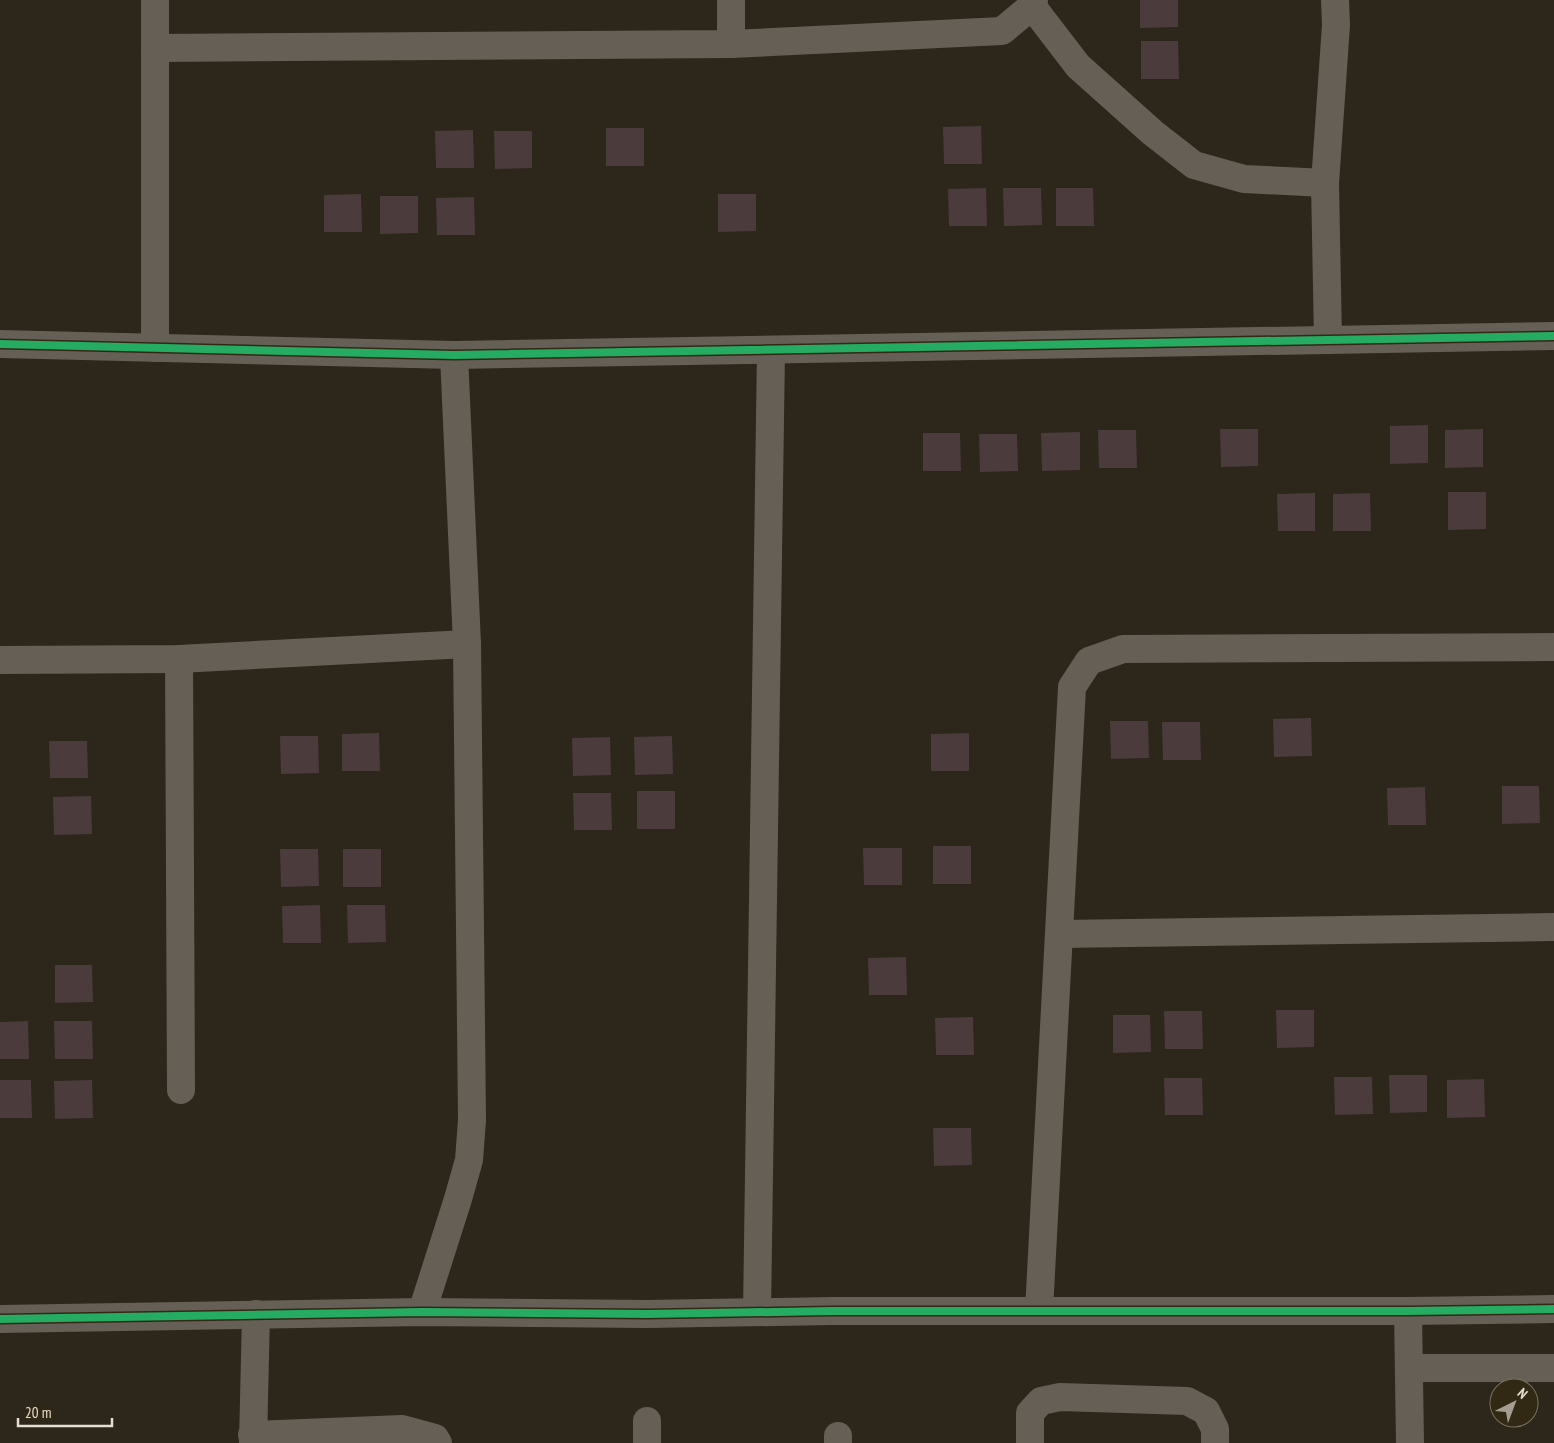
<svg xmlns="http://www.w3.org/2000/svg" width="1554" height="1443" font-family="'PT Sans Narrow',sans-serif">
<rect width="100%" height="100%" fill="#2c261b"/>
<!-- building -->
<g fill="#4b3b3d">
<polygon points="1140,0 1178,0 1178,27 1140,28"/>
<polygon points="1141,41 1178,41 1179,79 1141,79"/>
<polygon points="981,126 982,164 944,164 943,127"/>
<rect x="606" y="128" width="38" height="38"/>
<polygon points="473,130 474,168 436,168 435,131"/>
<polygon points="494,131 532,131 532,168 495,169"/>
<polygon points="986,188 987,226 949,226 948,189"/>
<polygon points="1003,188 1041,188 1042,225 1004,226"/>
<polygon points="1056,188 1093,188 1094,226 1056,226"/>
<polygon points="361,194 362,232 324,232 324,195"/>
<polygon points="718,194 756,194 756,231 718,232"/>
<polygon points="380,196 418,196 418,233 380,234"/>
<polygon points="474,197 475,235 437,235 436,198"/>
<polygon points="1428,425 1428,463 1390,464 1390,426"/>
<polygon points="1220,429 1258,429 1258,466 1221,467"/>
<polygon points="1483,429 1483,467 1445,468 1445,430"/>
<polygon points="1098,430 1136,430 1137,468 1099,468"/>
<polygon points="1080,432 1080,470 1042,471 1041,433"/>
<polygon points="923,433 960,433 961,471 923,471"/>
<polygon points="979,434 1017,434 1018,471 980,472"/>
<polygon points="1448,492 1486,492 1486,529 1448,530"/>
<polygon points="1315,493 1315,531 1278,531 1277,494"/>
<polygon points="1370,493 1371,531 1333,531 1333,494"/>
<polygon points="1311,718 1312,756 1274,757 1273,719"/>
<polygon points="1110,721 1148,721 1149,758 1111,759"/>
<polygon points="1162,722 1200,722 1201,760 1163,760"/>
<polygon points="379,733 380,771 342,771 342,734"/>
<polygon points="969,733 969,771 931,771 931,734"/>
<polygon points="280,736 318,736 319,773 281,774"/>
<polygon points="672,736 673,774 635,775 634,737"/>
<polygon points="610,737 611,775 573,776 572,738"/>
<polygon points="49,741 87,741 88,778 50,778"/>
<polygon points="1502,786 1539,786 1540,823 1502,824"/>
<polygon points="1425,787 1426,825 1388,825 1387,788"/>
<rect x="637" y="791" width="38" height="38"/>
<polygon points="573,793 611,793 612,830 574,830"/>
<polygon points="91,796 92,834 54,835 53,797"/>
<rect x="933" y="846" width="38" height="38"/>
<polygon points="863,848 902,848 902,885 864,885"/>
<polygon points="280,849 318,849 319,886 281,887"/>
<rect x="343" y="849" width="38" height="38"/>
<polygon points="320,905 321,943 283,943 282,906"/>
<polygon points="347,905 385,905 386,942 348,943"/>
<polygon points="906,957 907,995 869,995 868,958"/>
<polygon points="55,965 92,965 93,1002 55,1003"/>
<polygon points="1276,1010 1314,1010 1314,1047 1277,1048"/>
<polygon points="1164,1011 1202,1011 1203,1049 1165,1049"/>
<polygon points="1113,1015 1150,1015 1151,1052 1113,1053"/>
<polygon points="973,1017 974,1055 936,1055 935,1018"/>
<polygon points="28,1021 29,1059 0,1059 0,1022"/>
<polygon points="54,1021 92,1021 93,1059 55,1059"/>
<polygon points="1389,1075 1427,1075 1427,1112 1390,1113"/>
<polygon points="1334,1077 1372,1077 1373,1114 1335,1115"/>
<polygon points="1164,1078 1202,1078 1203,1115 1165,1115"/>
<polygon points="1484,1079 1485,1117 1447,1118 1447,1080"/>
<polygon points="0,1080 31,1080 32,1118 0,1118"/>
<polygon points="92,1080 93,1118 55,1119 54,1081"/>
<polygon points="933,1128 971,1128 972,1165 934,1166"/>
</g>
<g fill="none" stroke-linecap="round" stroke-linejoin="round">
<!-- minor -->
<g stroke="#665f55" stroke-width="28">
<polyline points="155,0 155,348"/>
<polyline points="731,0 731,44"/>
<polyline points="1032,6 1078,66 1153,133 1194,165 1244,179 1325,183"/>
<polyline points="156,48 731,44 1002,31 1032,6 1034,0"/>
<polyline points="1328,340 1325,183 1336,25 1335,0"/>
<polyline points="0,344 454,355 1554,336"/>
<polyline points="179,659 181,1090"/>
<polyline points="0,660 179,659 467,644"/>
<polyline points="1060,934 1554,927"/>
<polyline points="1039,1311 1072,687 1089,661 1123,649 1554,647"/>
<polyline points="1408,1311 1410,1443"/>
<polyline points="422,1312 458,1199 469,1160 472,1120 467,644 454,355"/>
<polyline points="757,1312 771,350"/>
<polyline points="0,1319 422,1312 647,1314 832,1311 1408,1311 1554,1309"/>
<polyline points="1409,1368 1554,1368"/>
<polyline points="647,1421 647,1443"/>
<polyline points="252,1435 402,1429 435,1438 438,1443"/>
<polyline points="838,1436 838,1443"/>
<polyline points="253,1443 256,1314"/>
<polyline points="1030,1443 1030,1413 1041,1401 1060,1397 1187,1401 1206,1411 1215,1429 1215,1443"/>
</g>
<!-- cycleway casing -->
<g stroke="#322915" stroke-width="11">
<g id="cycleway">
<polyline points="0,344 454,355 1554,336"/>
<polyline points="0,1319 422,1312 647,1314 832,1311 1408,1311 1554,1309"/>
</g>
</g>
<!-- cycleway -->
<use href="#cycleway" stroke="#26ab63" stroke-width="8"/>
</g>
<!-- north arrow -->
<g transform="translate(1514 1403) rotate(42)"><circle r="24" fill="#322915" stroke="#797161"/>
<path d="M0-4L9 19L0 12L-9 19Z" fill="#a49e92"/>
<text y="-8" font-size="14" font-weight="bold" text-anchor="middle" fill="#e4ded2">N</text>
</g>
<!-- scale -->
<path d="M18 1418v8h94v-8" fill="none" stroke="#e4ded2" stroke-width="2.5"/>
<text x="25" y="1418" font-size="15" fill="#e4ded2" stroke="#322915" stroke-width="4" paint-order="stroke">20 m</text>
</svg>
